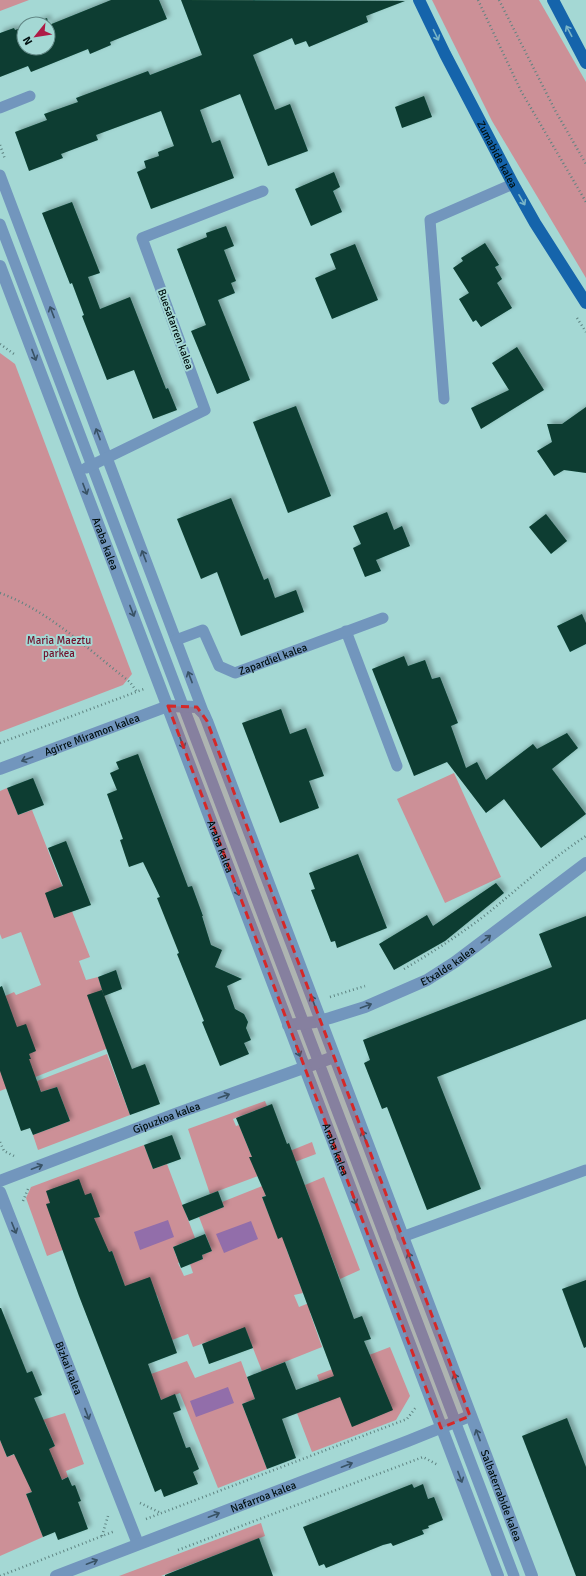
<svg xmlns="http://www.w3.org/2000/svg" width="586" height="1576" font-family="Signika,sans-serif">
<defs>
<filter id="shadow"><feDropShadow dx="3.5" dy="-3.5" stdDeviation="2" flood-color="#0004"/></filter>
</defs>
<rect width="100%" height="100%" fill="#a4d8d4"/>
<!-- green -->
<g fill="#cc9097">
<polygon points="0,0 29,0 0,11"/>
<polygon points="432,0 539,0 586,82 586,278 492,121"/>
<polygon points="0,353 15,364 132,674 123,685 0,732"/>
<polygon points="454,773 501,877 445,903 397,799"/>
<polygon points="7,788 18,815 32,810 90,957 79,961 86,980 98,977 111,1015 106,1049 0,1091 0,1014 5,996 14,992 16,995 41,985 21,932 2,939 0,934 0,791"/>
<polygon points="107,1054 130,1115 38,1150 33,1135 70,1121 57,1087 41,1092 40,1089 35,1090 32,1083"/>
<polygon points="265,1101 267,1106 233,1119 236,1126 239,1125 252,1157 250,1157 253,1166 312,1142 316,1154 210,1194 188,1129"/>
<polygon points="144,1145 153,1169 167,1164 195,1238 173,1247 177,1258 186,1260 178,1263 184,1276 193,1273 190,1264 203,1259 202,1255 212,1251 199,1217 224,1207 222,1202 270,1183 274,1192 262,1197 278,1238 319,1223 305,1185 324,1177 360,1270 340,1279 323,1234 286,1248 303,1293 294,1295 299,1307 324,1297 328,1307 310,1313 322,1347 262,1371 245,1328 193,1347 188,1334 172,1340 157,1295 130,1300 112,1251 106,1253 99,1236 47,1256 26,1198 31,1187"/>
<polygon points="390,1347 410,1396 396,1420 312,1452 297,1413 327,1402 317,1375"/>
<polygon points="187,1361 195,1378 241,1361 255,1399 242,1404 267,1469 218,1488 180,1393 161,1400 151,1374"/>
<path d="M65 1413 84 1464 66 1471 68 1477 26 1494 43 1537 0 1556V1440L7 1457C23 1450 40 1453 55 1446L45 1422 25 1431 23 1426Z"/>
<polygon points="261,1523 265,1536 161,1576 119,1576"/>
</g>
<!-- water -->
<g fill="#926eaa">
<polygon points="168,1220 174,1237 140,1250 134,1232"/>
<polygon points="251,1221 258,1239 224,1253 216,1234"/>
<polygon points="228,1387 234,1403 196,1417 190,1401"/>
</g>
<!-- building -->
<g fill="#093e31" filter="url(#shadow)">
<polygon points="111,0 159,0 167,19 110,42 111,45 90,54 88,49 31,72 28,66 0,77 0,33 14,28 15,30 24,27 24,48 48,48 48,24 31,24 47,18 49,25"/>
<polygon points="181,0 405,1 366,16 368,22 309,47 306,41 295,45 292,38 253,55 275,110 290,104 308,151 268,166 240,94 200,110 212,143 220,140 234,178 151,209 137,172 146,168 144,161 159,156 158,152 174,146 161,111 96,135 98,140 61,154 63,158 29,171 15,132 47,120 44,114 78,102 76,98 148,71 150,75 202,55"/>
<polygon points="424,96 432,117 402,128 395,107"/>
<polygon points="334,172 340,187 333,191 342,212 311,226 295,189"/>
<polygon points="72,202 100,273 88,277 100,309 130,297 166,389 168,388 177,410 153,419 134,370 107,380 82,316 84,315 72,283 70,284 42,213"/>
<polygon points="226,226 234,246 224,250 236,281 231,283 235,293 218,300 250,380 217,394 191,331 206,325 177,249 207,237 206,233"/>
<polygon points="485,243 499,265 495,267 502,279 497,283 512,308 481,327 476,320 473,322 459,299 469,293 453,268 463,261 461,258"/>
<polygon points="355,244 378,300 332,319 315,278 336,269 330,254"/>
<polygon points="517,347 544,390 481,429 471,408 509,390 492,363"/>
<polygon points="296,406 331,496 288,513 253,422"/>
<polygon points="586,407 586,473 564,470 554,476 537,451 552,442 547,424 562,424"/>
<polygon points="231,498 264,580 268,578 275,598 296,590 304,612 241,636 217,572 201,579 177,519"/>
<polygon points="387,512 394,530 402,526 410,546 376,560 381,571 365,577 353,548 361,544 353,526"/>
<polygon points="546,514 567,541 551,554 529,527"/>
<polygon points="582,614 586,623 586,644 570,652 557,626"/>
<polygon points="404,656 408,666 425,660 432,679 440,677 458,723 451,726 466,768 477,762 486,780 533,744 537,749 567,733 578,748 552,769 586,814 541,848 504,799 486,813 447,762 414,776 372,669"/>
<polygon points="281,709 290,734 306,728 324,776 309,781 319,808 280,823 242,723"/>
<polygon points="138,754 188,887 192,886 203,916 202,916 211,945 222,950 215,967 242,979 227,986 235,1009 244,1014 248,1022 246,1028 251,1040 244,1043 249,1054 220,1066 202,1022 204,1021 177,954 179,953 157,898 160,897 143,862 129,867 120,840 123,839 107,794 117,790 110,773 119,769 116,762"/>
<polygon points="33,778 44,805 18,815 7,788"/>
<polygon points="66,841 91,905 54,918 45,893 63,886 48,848"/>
<polygon points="358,854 387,928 337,948 335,941 331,942 311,890 315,889 309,873"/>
<polygon points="496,883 504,893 445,941 394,970 379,944 427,915 433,926"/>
<polygon points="586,916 586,1019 437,1077 481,1189 427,1210 387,1107 382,1109 364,1063 370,1060 363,1040 552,967 539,934"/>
<polygon points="116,970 122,989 104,996 98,977"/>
<polygon points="2,986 17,1027 26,1024 36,1051 29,1054 31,1059 29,1059 41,1092 57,1087 70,1121 33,1135 30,1128 21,1131 0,1071 0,987"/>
<polygon points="102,990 132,1069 145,1064 160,1104 130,1115 87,995"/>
<polygon points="272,1104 287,1144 289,1143 319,1223 354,1319 362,1316 371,1339 364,1341 393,1410 352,1427 340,1397 282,1419 296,1458 267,1469 242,1404 255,1399 247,1377 285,1362 296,1390 334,1376 282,1237 278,1239 262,1197 266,1196 249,1157 252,1157 236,1118"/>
<polygon points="172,1135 181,1159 153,1169 144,1145"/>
<polygon points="79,1179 85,1195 91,1193 100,1217 94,1218 109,1252 112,1251 125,1286 150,1277 177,1353 148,1364 161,1400 175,1394 181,1410 173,1413 186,1448 190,1447 199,1469 193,1472 198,1484 164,1497 161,1489 155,1492 79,1296 46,1204 50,1203 46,1191"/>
<polygon points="218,1191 224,1207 189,1221 182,1205"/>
<polygon points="205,1234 212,1251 202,1255 203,1259 181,1268 173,1247"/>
<polygon points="586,1280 586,1347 584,1348 562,1289"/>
<polygon points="0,1308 1,1308 27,1373 32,1371 42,1395 34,1398 55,1446 49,1449 62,1480 68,1477 72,1486 75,1485 81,1501 78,1502 88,1529 58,1540 55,1532 43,1537 26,1494 32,1492 14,1454 7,1457 0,1440"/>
<polygon points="245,1327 253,1348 209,1364 202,1344"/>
<polygon points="567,1418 586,1467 586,1576 576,1576 522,1436"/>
<polygon points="412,1484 414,1488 423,1484 428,1499 434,1497 443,1520 428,1526 429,1528 422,1530 424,1534 393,1546 391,1543 383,1545 326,1568 324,1564 319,1566 303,1527"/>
<polygon points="259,1538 273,1576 165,1576 165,1575"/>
</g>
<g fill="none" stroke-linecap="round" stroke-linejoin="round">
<!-- path -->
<g stroke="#5e8381" stroke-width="2.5" stroke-dasharray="1 3" stroke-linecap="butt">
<polyline points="478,0 521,91 586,202"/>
<polyline points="499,0 556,112 586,164"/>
<polyline points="0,145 5,159"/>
<polyline points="577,318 586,332"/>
<polyline points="0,344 14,354"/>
<path d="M0 593C49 611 89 650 130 682L137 692"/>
<polyline points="0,743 144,689"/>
<path d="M404 969C433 952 461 934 488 913 520 887 551 859 586 836"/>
<polyline points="330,997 365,986"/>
<polyline points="0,1142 4,1151 16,1157"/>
<polyline points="23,1201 28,1189"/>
<polyline points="140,1503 161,1513"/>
<polyline points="146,1519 407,1419 416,1407"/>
<polyline points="102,1536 108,1516"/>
<polyline points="178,1550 423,1457 438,1465"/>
<polyline points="0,1576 115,1531"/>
</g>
<!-- service -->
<g stroke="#7296bd" stroke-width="11">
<polyline points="0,108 30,96"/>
<polyline points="0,175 204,714"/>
<polyline points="0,224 514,1576"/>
<polyline points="444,399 430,220 513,184"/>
<polyline points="86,468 205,410 142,238 263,191"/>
<polyline points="346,631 397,766"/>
<path id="s1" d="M176 640 203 630 219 666 235 673 383 618"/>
<polyline points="402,1237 586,1170"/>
</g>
<!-- minor -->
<g stroke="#7296bd" stroke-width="12">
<path id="s2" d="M0 769 168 706"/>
<path id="s3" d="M288 1025 315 1022 330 1018 365 1007 427 980 455 962 586 863"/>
<path id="s4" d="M0 1181 175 1114 334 1057"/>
<path id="s5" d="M0 1192 138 1544"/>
<path id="s6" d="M56 1576 408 1441 470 1416"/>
</g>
<!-- tertiary -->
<g stroke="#7296bd" stroke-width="12">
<path id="s7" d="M0 266 498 1576"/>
<path id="s8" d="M168 706 197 707 204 714 207 721 532 1576"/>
</g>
<!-- primary -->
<g stroke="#1564ab" stroke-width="12">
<path id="s9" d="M419 0 445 54 513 184 535 223 586 303"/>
<polyline points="553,0 586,63"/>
</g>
</g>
<!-- one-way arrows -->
<defs><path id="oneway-shaft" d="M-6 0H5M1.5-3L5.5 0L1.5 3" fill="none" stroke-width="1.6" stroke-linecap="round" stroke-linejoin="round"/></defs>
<g stroke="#79b5c8">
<use href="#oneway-shaft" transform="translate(569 31) rotate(-118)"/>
<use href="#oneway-shaft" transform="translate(436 35) rotate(64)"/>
<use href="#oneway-shaft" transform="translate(522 200) rotate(60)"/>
</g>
<g stroke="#395366">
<use href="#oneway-shaft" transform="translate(52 312) rotate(-111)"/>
<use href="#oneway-shaft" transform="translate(34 355) rotate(69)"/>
<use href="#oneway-shaft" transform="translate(98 434) rotate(-111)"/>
<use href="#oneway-shaft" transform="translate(85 489) rotate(69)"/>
<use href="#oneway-shaft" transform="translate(144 556) rotate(-111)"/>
<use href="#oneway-shaft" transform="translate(132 611) rotate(69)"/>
<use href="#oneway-shaft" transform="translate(190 677) rotate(-111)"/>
<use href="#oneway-shaft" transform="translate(182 743) rotate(70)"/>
<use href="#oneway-shaft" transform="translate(27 759) rotate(160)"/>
<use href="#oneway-shaft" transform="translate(237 890) rotate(69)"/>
<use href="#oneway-shaft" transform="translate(486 939) rotate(-38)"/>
<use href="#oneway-shaft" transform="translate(313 1001) rotate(-111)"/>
<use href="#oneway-shaft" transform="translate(366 1006) rotate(-20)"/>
<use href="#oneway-shaft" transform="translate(298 1051) rotate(69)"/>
<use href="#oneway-shaft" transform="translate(224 1096) rotate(-19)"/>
<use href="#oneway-shaft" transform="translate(364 1136) rotate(-111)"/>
<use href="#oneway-shaft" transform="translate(37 1167) rotate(-21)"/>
<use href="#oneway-shaft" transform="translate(354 1199) rotate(69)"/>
<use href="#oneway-shaft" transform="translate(14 1228) rotate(68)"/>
<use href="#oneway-shaft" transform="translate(410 1258) rotate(-111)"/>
<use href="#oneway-shaft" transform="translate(456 1379) rotate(-111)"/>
<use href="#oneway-shaft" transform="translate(87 1414) rotate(69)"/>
<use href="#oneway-shaft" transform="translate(478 1435) rotate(-111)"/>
<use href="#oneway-shaft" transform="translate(347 1465) rotate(-21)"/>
<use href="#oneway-shaft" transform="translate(460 1477) rotate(69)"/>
<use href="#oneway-shaft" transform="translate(214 1515) rotate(-21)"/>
<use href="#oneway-shaft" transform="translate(92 1562) rotate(-21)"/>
</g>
<!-- marked area -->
<path fill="#d62828" fill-opacity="0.2" stroke="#d62828" stroke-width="3" stroke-dasharray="8 5" stroke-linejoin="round" d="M168 706 197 707 207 721 470 1416 441 1428Z"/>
<g text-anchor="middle" stroke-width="4" stroke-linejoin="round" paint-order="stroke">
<!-- street labels -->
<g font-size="11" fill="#001010" stroke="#a4d8d4">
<text dy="4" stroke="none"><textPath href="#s9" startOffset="173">Zumabide kalea</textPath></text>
<text transform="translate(176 329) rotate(70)" y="4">Buesatarren kalea</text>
<text dy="4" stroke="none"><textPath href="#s7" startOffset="297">Araba kalea</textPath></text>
<text dy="4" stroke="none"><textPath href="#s1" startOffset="126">Zapardiel kalea</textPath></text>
<text dy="4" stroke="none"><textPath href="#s2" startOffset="98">Agirre Miramon kalea</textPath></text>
<text dy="4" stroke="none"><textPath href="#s7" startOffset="621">Araba kalea</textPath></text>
<text dy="4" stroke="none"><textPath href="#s3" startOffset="172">Etxalde kalea</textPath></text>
<text dy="4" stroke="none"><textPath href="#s4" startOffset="178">Gipuzkoa kalea</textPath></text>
<text dy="4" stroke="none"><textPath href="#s7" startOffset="945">Araba kalea</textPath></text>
<text dy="4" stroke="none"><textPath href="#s5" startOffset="189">Bizkai kalea</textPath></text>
<text dy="4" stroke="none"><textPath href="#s8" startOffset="875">Salbaterrabide kalea</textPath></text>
<text dy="4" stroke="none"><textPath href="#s6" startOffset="222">Nafarroa kalea</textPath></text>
</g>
<!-- park labels -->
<g font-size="11" fill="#71122c" stroke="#a4d8d4">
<text x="59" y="644">Maria Maeztu<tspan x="59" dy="13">parkea</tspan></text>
</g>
</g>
<!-- north arrow -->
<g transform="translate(36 36) rotate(240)"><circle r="19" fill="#a4d8d4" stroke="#628886"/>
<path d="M0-3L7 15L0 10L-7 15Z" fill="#ae1b46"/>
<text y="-6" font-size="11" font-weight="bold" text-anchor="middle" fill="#001010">N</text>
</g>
</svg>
